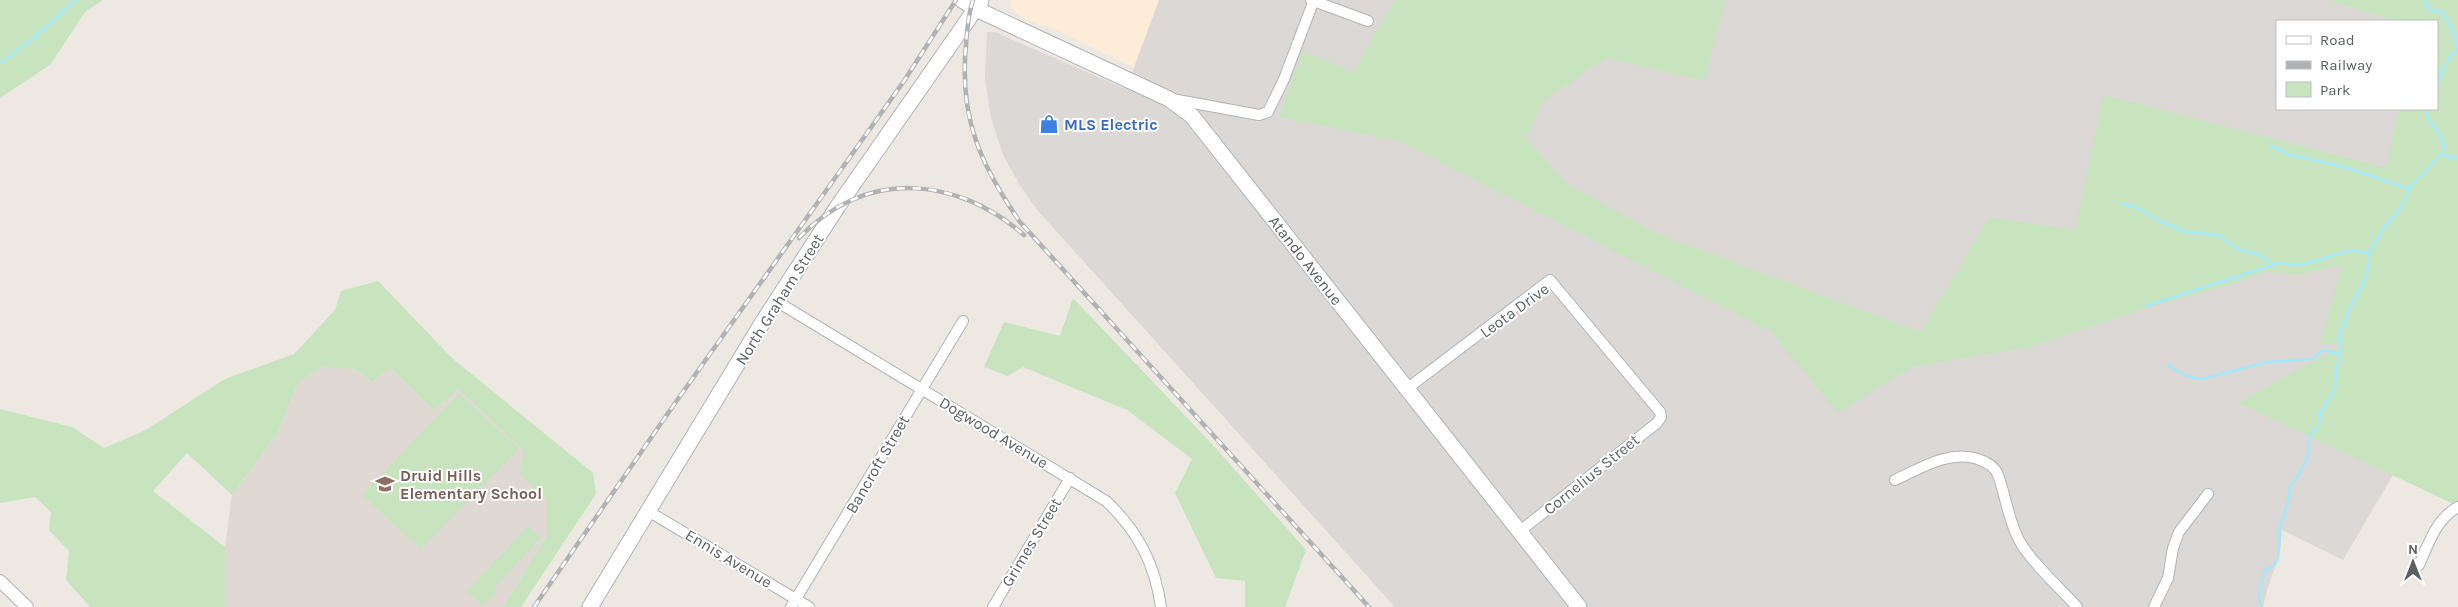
<svg xmlns="http://www.w3.org/2000/svg" width="2458" height="607" font-family="Karla,sans-serif">
<rect width="100%" height="100%" fill="#ede8e2"/>
<!-- commercial -->
<polygon fill="#fcecd8" points="1010,0 1159,0 1135,68 1045,25 1043,27 1020,16 1011,8"/>
<!-- industrial -->
<path fill="#dbd8d5" fill-rule="evenodd" d="M1159 0H2458V193L2347 344 2239 403 2393 475 2343 560 2282 530 2280 553 2267 590 2263 607H1395L1039 212 1021 187 1003 155 991 118 985 78 987 32H995L1126 89ZM2277 21H2437V109H2277Z"/>
<!-- education -->
<polygon fill="#e0d9d3" points="324,366 355,370 372,382 390,368 434,411 458,388 525,451 521,474 547,500 547,535 503,607 225,607 225,547 232,495 277,434 298,383"/>
<!-- green -->
<g fill="#c8e4bf">
<polygon points="0,0 103,0 85,12 50,65 0,98"/>
<polygon points="1395,0 1725,0 1704,81 1606,58 1543,101 1526,138 1566,183 1658,234 1921,332 1989,217 2075,230 2104,95 2387,168 2398,109 2437,109 2437,21 2395,21 2328,0 2458,0 2458,506 2238,403 2345,344 2320,344 2342,265 2301,274 2266,272 2230,285 2140,310 2030,347 1912,367 1838,413 1771,332 1399,141 1279,117 1302,51 1353,72"/>
<polygon points="378,281 452,358 593,473 596,494 521,607 503,607 547,535 547,500 520,474 524,451 458,389 434,411 390,368 372,382 355,370 324,366 298,383 277,434 232,495 187,453 153,491 225,547 225,607 90,607 66,580 69,551 49,530 51,512 35,497 0,503 0,409 72,427 104,448 144,431 225,379 294,354 335,310 341,291"/>
<polygon points="1073,298 1212,444 1306,550 1285,607 1245,607 1245,581 1216,578 1175,493 1192,459 1127,410 1023,367 1008,376 984,367 1004,322 1060,336"/>
<polygon points="459,393 519,449 421,549 362,495"/>
<polygon points="528,526 541,538 496,586 496,593 483,606 467,591"/>
</g>
<g fill="none" stroke-linecap="round" stroke-linejoin="round">
<!-- stream -->
<g stroke="#a4e9fb" stroke-width="2.5">
<path d="M2424 0 2430 10 2442 12C2450 22 2455 35 2457 49"/>
<polyline points="0,63 31,40 76,0"/>
<polyline points="2437,83 2451,54 2458,49"/>
<polyline points="2271,146 2290,155 2341,166 2410,189"/>
<polyline points="2442,154 2458,159"/>
<polyline points="2120,203 2137,208 2160,221 2186,232 2217,235 2238,249 2259,255 2273,265 2278,263 2301,265 2352,250 2369,253"/>
<polyline points="2146,306 2273,265"/>
<polyline points="2167,365 2186,376 2202,379 2267,362 2313,359 2323,350 2341,355"/>
<path d="M2261 607 2259 594 2265 570 2274 566 2278 559 2280 527 2289 498 2290 487 2301 471 2309 452 2308 443 2311 434 2318 427 2320 414 2335 389 2336 371 2341 355 2339 335 2351 305 2362 286 2368 267 2369 253 2383 229 2399 210 2413 184 2442 154 2444 146C2443 132 2425 122 2426 109"/>
</g>
<!-- minor casing -->
<g stroke="#b0b4b7" stroke-width="12">
<g id="minor">
<polyline points="1311,0 1368,21"/>
<polyline points="1172,99 1259,115 1268,112 1284,79 1314,0"/>
<path d="M776 301 1106 501C1138 531 1155 564 1161 607"/>
<polyline points="1408,388 1550,280 1660,412 1661,417 1657,423 1520,531"/>
<path d="M1895 480C1921 468 1948 450 1978 459 1986 462 1995 466 1998 475 2006 497 2008 519 2019 540 2030 561 2061 589 2077 607"/>
<polyline points="648,511 809,607"/>
<path d="M2419 565C2429 543 2436 519 2458 507"/>
<polyline points="791,607 963,321"/>
<polyline points="993,607 1070,478"/>
<polyline points="2154,607 2168,578 2173,548 2179,532 2208,494"/>
</g>
</g>
<!-- tertiary casing -->
<g stroke="#b0b4b7" stroke-width="14">
<polyline id="tertiary" points="0,581 27,607"/>
</g>
<!-- secondary casing -->
<g stroke="#afb4b7" stroke-width="17">
<g id="secondary">
<polyline points="962,0 976,9 1169,99 1192,116 1579,607"/>
<polyline points="590,607 764,320 838,206 981,1"/>
</g>
</g>
<!-- minor -->
<use href="#minor" stroke="#fff" stroke-width="10"/>
<!-- tertiary -->
<use href="#tertiary" stroke="#fff" stroke-width="12"/>
<!-- secondary -->
<use href="#secondary" stroke="#fff" stroke-width="15"/>
<!-- rail casing -->
<g stroke="#b1b2b3" stroke-width="4.5">
<g id="rail">
<path d="M973 0C968 15 967 30 966 45 959 117 980 164 1020 222L1369 607"/>
<path d="M799 238C864 169 955 175 1024 235"/>
<polyline points="534,607 673,406 904,81 956,0"/>
</g>
</g>
<!-- rail -->
<use href="#rail" stroke="#fff" stroke-width="2.5" stroke-dasharray="8" stroke-linecap="butt"/>
</g>
<!-- icons -->
<defs>
<g id="shop-bare" transform="scale(1.5)"><path d="M-5-2.5h2.3a2.7 3.5 0 0 1 5.4 0H5L5.5 6h-11ZM-1.5-2.5h3a1.5 2.3 0 0 0-3 0Z" fill="#3f7fe0" stroke="#fff" stroke-width="2.5" paint-order="stroke"/></g>
<g id="school-bare" transform="scale(1.5)"><path d="M0-5L7-2L0 1L-7-2ZM-4 1L0 2.5L4 1V4Q0 6-4 4Z" fill="#8d6e63" stroke="#fff" stroke-width="2.5" paint-order="stroke"/></g>
</defs>
<g fill-rule="evenodd">
<use href="#shop-bare" x="1049" y="124"/>
<use href="#school-bare" x="385" y="484"/>
</g>
<g text-anchor="middle" stroke-width="4" stroke-linejoin="round" paint-order="stroke">
<!-- shop labels -->
<g font-size="16" font-weight="bold" fill="#366cbe" stroke="#fff" text-anchor="start">
<text x="1064" y="130">MLS Electric</text>
</g>
<!-- street labels -->
<g font-size="16" fill="#5b6063" stroke="#fff">
<text transform="translate(1306 260) rotate(52)" y="6">Atando Avenue</text>
<text transform="translate(779 299) rotate(-58)" y="6">North Graham Street</text>
<text transform="translate(1514 310) rotate(-36)" y="6">Leota Drive</text>
<text transform="translate(994 432) rotate(31)" y="6">Dogwood Avenue</text>
<text transform="translate(877 464) rotate(-60)" y="6">Bancroft Street</text>
<text transform="translate(1591 474) rotate(-39)" y="6">Cornelius Street</text>
<text transform="translate(1031 542) rotate(-59)" y="6">Grimes Street</text>
<text transform="translate(729 558) rotate(31)" y="6">Ennis Avenue</text>
</g>
<!-- education labels -->
<g font-size="16" font-weight="bold" fill="#785e54" stroke="#fff" text-anchor="start">
<text x="400" y="481">Druid Hills<tspan x="400" dy="18">Elementary School</tspan></text>
</g>
</g>
<!-- legend -->
<rect x="2276" y="20" width="162" height="90" fill="#ffffff" stroke="#bdbfc1"/>
<rect x="2286" y="36" width="25" height="8" fill="#ffffff" stroke="#bdbfc1"/>
<text x="2320" y="45" font-size="15" fill="#5b6063">Road</text>
<rect x="2286" y="61" width="25" height="8" fill="#b1b2b3" stroke="#bdbfc1"/>
<text x="2320" y="70" font-size="15" fill="#5b6063">Railway</text>
<rect x="2286" y="82" width="25" height="15" fill="#c8e4bf" stroke="#bdbfc1"/>
<text x="2320" y="95" font-size="15" fill="#5b6063">Park</text>
<!-- north arrow -->
<g transform="translate(2413 562)" stroke="#ffffff" stroke-width="4" paint-order="stroke">
<path d="M0-4L9 19L0 12L-9 19Z" fill="#5b6063"/>
<text y="-8" font-size="14" font-weight="bold" text-anchor="middle" fill="#5b6063">N</text>
</g>
</svg>
